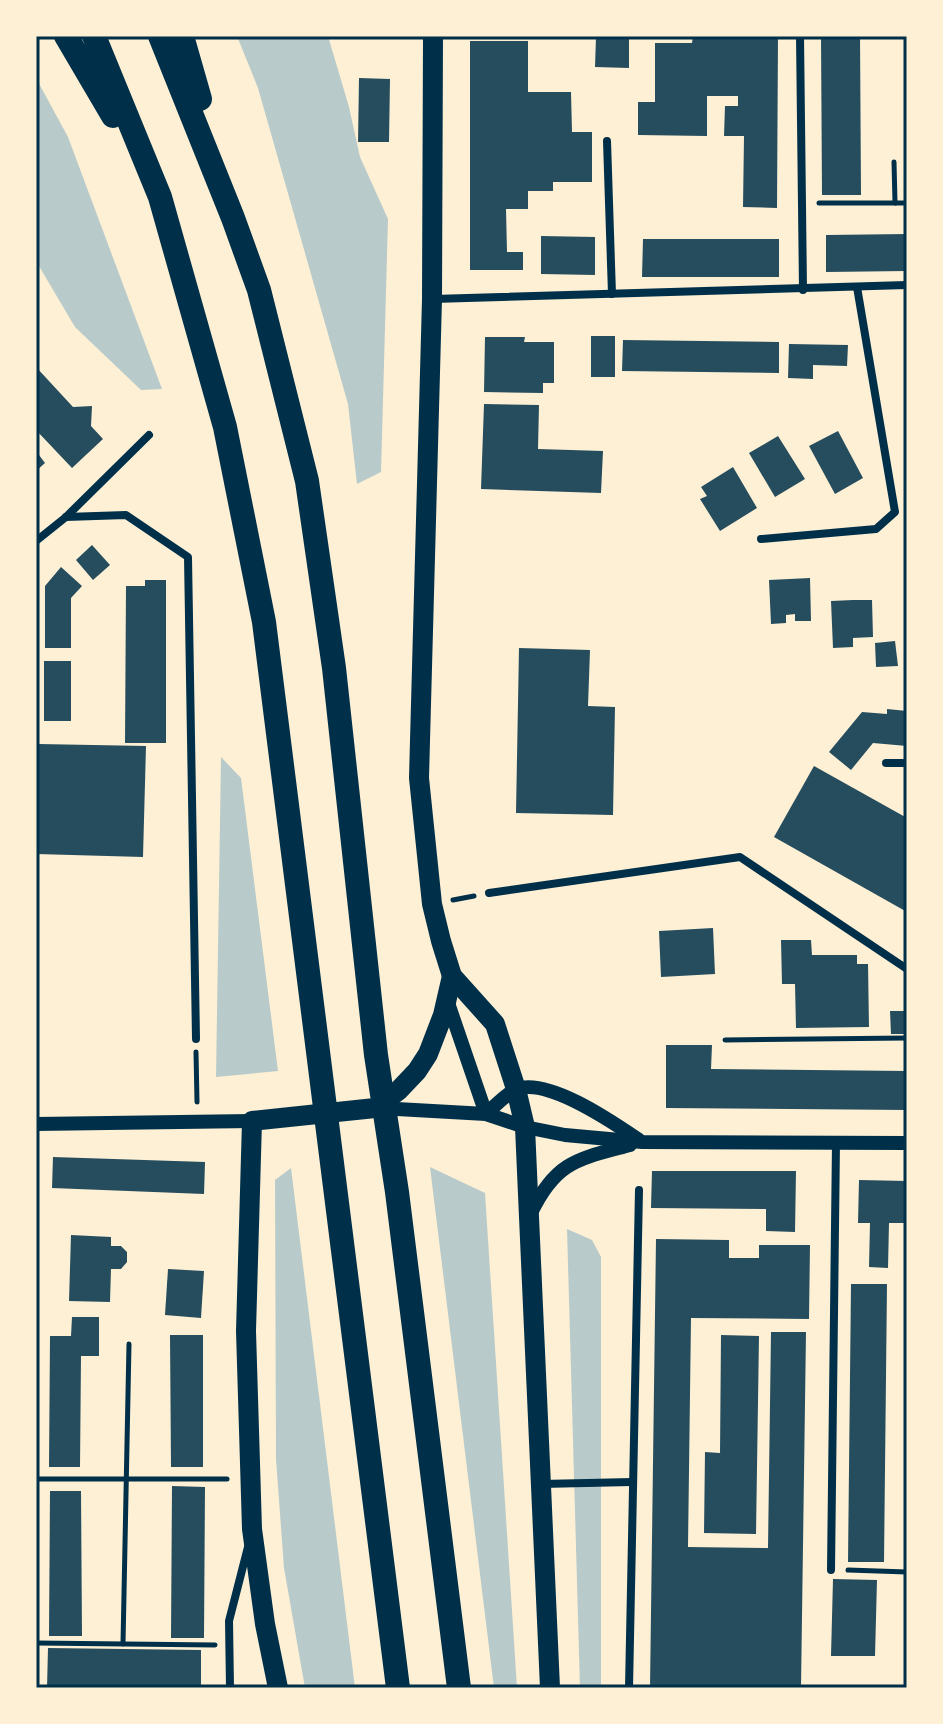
<svg xmlns="http://www.w3.org/2000/svg" width="943" height="1724" font-family="'Times New Roman',serif">
<rect width="100%" height="100%" fill="#fdf0d5"/>
<!-- green -->
<g fill="#b9caca">
<polygon points="237,36 328,36 349,107 360,157 388,219 381,472 357,484 348,404 258,88"/>
<polygon points="36,78 68,137 162,389 141,390 75,327 36,261"/>
<polygon points="221,757 241,778 278,1071 216,1077"/>
<polygon points="430,1167 485,1193 517,1688 494,1688"/>
<polygon points="291,1168 355,1688 305,1688 284,1568 276,1459 275,1180"/>
<polygon points="567,1229 592,1240 601,1257 601,1688 580,1688"/>
</g>
<!-- building -->
<g fill="#264d5e">
<polygon points="693,36 778,36 777,208 743,207 744,136 724,136 725,106 738,106 738,96 707,96 707,136 638,135 638,102 655,102 655,43 692,43"/>
<polygon points="821,36 860,36 861,195 822,195"/>
<polygon points="596,37 629,38 629,68 595,67"/>
<polygon points="470,41 528,41 528,92 571,92 572,132 592,132 592,182 553,182 553,191 528,191 528,209 506,209 507,252 523,252 523,270 470,270"/>
<polygon points="359,78 390,79 389,142 358,142"/>
<polygon points="907,234 907,271 826,272 826,235"/>
<polygon points="541,236 595,237 595,275 541,274"/>
<polygon points="643,239 779,239 779,277 642,277"/>
<rect x="591" y="336" width="24" height="41"/>
<polygon points="485,337 525,337 524,342 554,342 554,383 543,383 543,393 484,392"/>
<polygon points="623,340 779,342 779,373 622,371"/>
<polygon points="789,344 848,345 847,366 813,365 813,379 788,378"/>
<polygon points="36,367 73,407 92,406 91,426 103,439 72,468 36,430"/>
<polygon points="484,404 539,405 538,449 603,451 601,493 481,489"/>
<polygon points="838,431 863,478 835,494 809,446"/>
<polygon points="778,436 805,479 775,497 749,453"/>
<polygon points="36,451 45,463 36,471"/>
<polygon points="733,467 757,508 720,531 700,499 707,496 701,487"/>
<polygon points="92,545 110,565 93,580 76,560"/>
<polygon points="61,567 82,586 71,598 71,648 45,648 45,586"/>
<polygon points="810,578 811,621 795,621 795,614 786,615 786,623 771,624 769,580"/>
<polygon points="145,580 166,580 166,743 125,743 126,586 145,586"/>
<polygon points="853,600 872,600 873,637 853,638 853,647 833,648 831,601"/>
<polygon points="895,641 898,666 876,667 875,643"/>
<polygon points="519,648 590,650 588,706 615,707 613,815 516,813"/>
<rect x="44" y="661" width="27" height="60"/>
<polygon points="887,709 907,711 907,746 873,743 851,770 829,752 862,712 887,714"/>
<polygon points="39,744 146,746 143,857 36,854"/>
<polygon points="814,766 907,818 907,912 774,837"/>
<polygon points="713,928 715,974 661,977 659,931"/>
<polygon points="781,940 811,940 812,955 857,955 857,964 868,964 869,1027 796,1028 795,984 782,984"/>
<polygon points="890,1011 907,1011 907,1034 891,1034"/>
<polygon points="666,1045 712,1045 711,1069 907,1071 907,1110 666,1108"/>
<polygon points="53,1157 205,1162 204,1194 52,1188"/>
<polygon points="652,1171 796,1171 795,1232 766,1231 766,1209 651,1208"/>
<polygon points="859,1180 907,1181 907,1223 889,1223 888,1268 869,1267 870,1223 858,1223"/>
<polygon points="71,1235 111,1237 111,1246 121,1246 127,1252 127,1262 121,1269 111,1269 110,1302 69,1301"/>
<polygon points="656,1239 729,1240 729,1258 759,1258 759,1245 810,1245 809,1319 691,1318 688,1547 768,1548 771,1332 806,1332 801,1688 650,1688"/>
<polygon points="168,1269 204,1271 201,1318 165,1315"/>
<polygon points="851,1284 887,1284 884,1562 848,1562"/>
<polygon points="72,1317 99,1317 99,1356 81,1356 80,1467 49,1467 50,1336 71,1336"/>
<polygon points="170,1335 203,1335 203,1467 171,1467"/>
<polygon points="721,1335 759,1336 756,1534 704,1533 705,1452 720,1453"/>
<polygon points="172,1486 205,1487 204,1638 171,1638"/>
<polygon points="50,1491 81,1491 82,1636 49,1636"/>
<polygon points="833,1579 877,1580 875,1656 831,1656"/>
<polygon points="48,1648 201,1650 201,1688 47,1688"/>
</g>
<g fill="none" stroke-linecap="round" stroke-linejoin="round">
<!-- path -->
<g stroke="#003049" stroke-width="5">
<polyline points="894,162 895,203"/>
<polyline points="819,203 907,203"/>
<polyline points="453,900 474,896"/>
<polyline points="725,1040 907,1038"/>
<polyline points="196,1052 197,1102"/>
<polyline points="36,1479 227,1479"/>
<polyline points="848,1570 907,1572"/>
<polyline points="36,1643 215,1645"/>
<polyline points="123,1644 129,1344"/>
</g>
<!-- minor -->
<g stroke="#003049" stroke-width="8">
<polyline points="800,36 803,290"/>
<polyline points="607,141 612,294"/>
<polyline points="433,299 907,285"/>
<polyline points="66,517 126,515 188,557 196,1039"/>
<polyline points="761,539 876,529 895,512 857,287"/>
<polyline points="36,541 66,517 149,435"/>
<polyline points="886,763 907,763"/>
<polyline points="489,893 740,857 907,969"/>
<polyline points="541,1484 632,1482"/>
<polyline points="831,1570 836,1142"/>
<polyline points="230,1688 229,1621 248,1547"/>
<polyline points="629,1688 639,1190"/>
</g>
<!-- tertiary -->
<g stroke="#003049" stroke-width="14">
<path d="M447 1000 486 1114C495 1106 505 1095 515 1090 545 1075 614 1123 639 1140"/>
<polyline points="379,1108 486,1114 525,1127 565,1135 642,1142 907,1143"/>
<polyline points="36,1124 252,1121"/>
<path d="M531 1213C556 1161 578 1159 630 1145"/>
</g>
<!-- primary -->
<g stroke="#003049" stroke-width="20">
<polyline points="433,36 432,299 419,778 432,904 441,941 452,976 495,1024 516,1089 525,1127 550,1688"/>
<polyline points="278,1688 265,1624 252,1529 246,1331 252,1121 375,1108 398,1091 417,1071 428,1054 443,1015 452,976"/>
</g>
<!-- motorway -->
<g stroke="#003049" stroke-width="24">
<polyline points="66,36 113,116"/>
<polyline points="94,36 160,197 225,427 264,622 398,1688"/>
<polyline points="160,36 233,218 259,290 307,481 334,668 376,1055 397,1192 459,1688"/>
<polyline points="182,36 200,99"/>
</g>
</g>
<!-- border -->
<rect width="943" height="1724" fill="none" stroke="#fdf0d5" stroke-width="76"/>
<rect x="38" y="38" width="867" height="1648" fill="none" stroke="#003049" stroke-width="3"/>
</svg>
